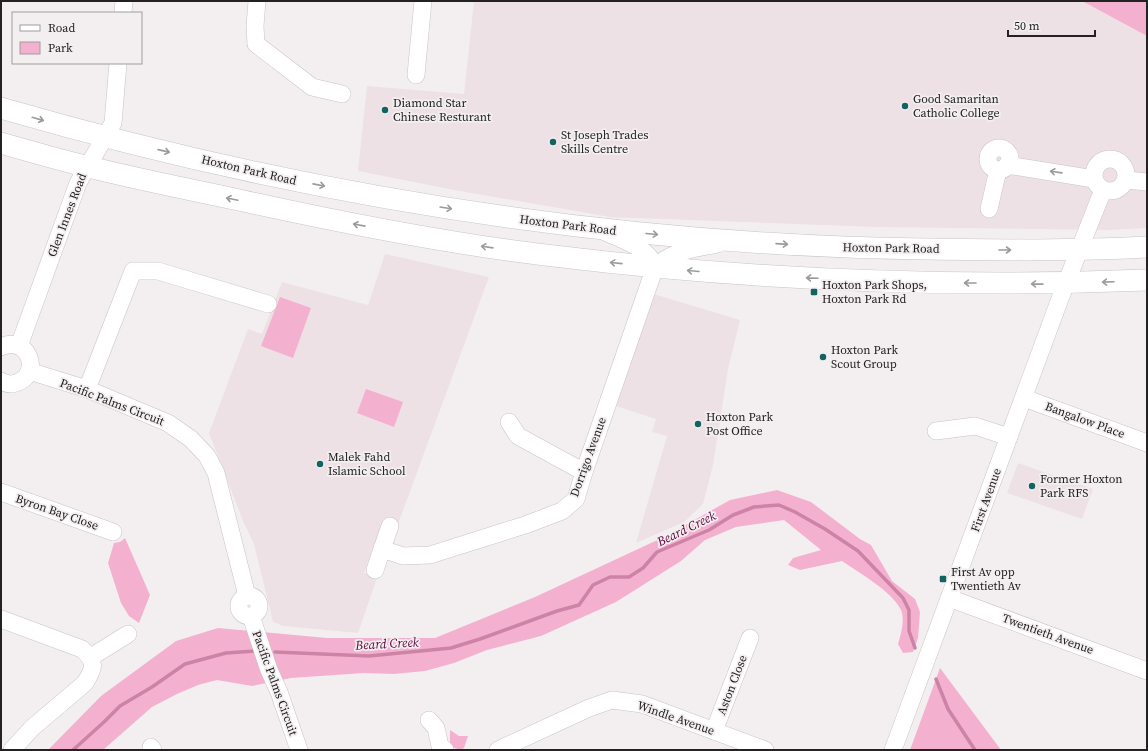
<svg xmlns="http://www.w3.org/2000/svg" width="1148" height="751" font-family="'Source Serif 4',serif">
<rect width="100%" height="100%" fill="#f3eff1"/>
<!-- built -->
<g fill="#ede1e6">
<polygon points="474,1 1082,1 1147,36 1147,228 1109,230 876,227 610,217 454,190 358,171 367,86 464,94"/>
<polygon points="385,254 489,277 398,524 385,520 364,573 377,578 358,633 283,626 273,622 254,544 243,521 209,433 248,329 262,334 282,282 368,305"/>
<polygon points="647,292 740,320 728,369 713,465 703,504 684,522 636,543 667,436 652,432 656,419 607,403"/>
<polygon points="1018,463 1093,489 1082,519 1007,493"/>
</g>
<!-- green -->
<g fill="#f4b1cf">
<polygon points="1082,1 1147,1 1147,36"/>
<polygon points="280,297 311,308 293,358 261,346"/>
<polygon points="366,389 403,402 394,427 357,413"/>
<path d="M777 490 811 502 860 539 871 545 892 581 915 599 920 612 918 638 913 652 903 653 898 644C901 634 905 620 901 610 892 591 859 573 842 561L800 570 788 565 793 558 821 550 784 520 736 527 705 540 681 561 616 602 541 636 487 650 454 663 425 671 394 674 364 673 291 678 252 686 217 680 198 685 177 694 152 707 103 750H48L101 696 176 641 218 628 327 638H435L535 597 666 536 730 500Z"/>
<polygon points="125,538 150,595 139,623 129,616 121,603 108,563 114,543 120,542"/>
<polygon points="940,668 943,672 1001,750 910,750"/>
<polygon points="450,730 459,736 468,736 464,748 460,750 452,747 450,745"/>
</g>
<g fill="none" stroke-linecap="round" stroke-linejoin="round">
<!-- stream -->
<g stroke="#cd83a5" stroke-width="3.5">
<polyline points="275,652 369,656 451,648 480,639 557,611 579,605 593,585 610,577 629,577 643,568 657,552 709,530 733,515 754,507 779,505 795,512 825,529 858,551 903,598 909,610 909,631 915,648"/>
<polyline points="936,679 948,709 975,750"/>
<polyline points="73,750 104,722 120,706 152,687 185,664 226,653 255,651"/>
</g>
<!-- minor casing -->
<g stroke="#c8c4c5" stroke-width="18">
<g id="minor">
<polyline points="257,1 255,26 256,44 312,87 342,94"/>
<polyline points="123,13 124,1"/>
<polyline points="416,75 423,1"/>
<circle cx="999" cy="159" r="11"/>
<circle cx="1110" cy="175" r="16"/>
<polyline points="1007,165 1094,179"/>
<polyline points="1126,180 1147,182"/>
<polyline points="989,209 998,170"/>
<path d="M605 232C623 240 648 247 655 267"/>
<polyline points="19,346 78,183 113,123 118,63"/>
<path d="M1 347C27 334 44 374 16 383 11 385 6 384 1 381"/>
<polyline points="29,371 87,389 168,423 191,439 207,456 216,473 247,596"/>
<polyline points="87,389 133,271 158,271 268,304"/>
<polyline points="1024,398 1147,443"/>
<polyline points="509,422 518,436 584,472"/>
<polyline points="936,431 975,426 1009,437"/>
<polyline points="1,492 113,532"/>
<polyline points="382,549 390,526"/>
<path d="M375 570 382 549 403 556 430 555 525 525 562 511 576 499 584 472 655 267C672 251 696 248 718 244"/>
<circle cx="249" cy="606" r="10"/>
<polyline points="949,598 1147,671"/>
<polyline points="251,616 269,670 279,692 299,750"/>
<path d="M1 619 82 649C96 662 95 667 85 683L32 728 12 750"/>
<polyline points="91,657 128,634"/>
<polyline points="429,720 436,728 440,746 445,750"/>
<polyline points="714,731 750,638"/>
<polyline points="151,747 153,750"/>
<polyline points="498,750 589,708 612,700 642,704 765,750"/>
<polyline points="893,750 1061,296 1103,190"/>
</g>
</g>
<!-- major casing -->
<g stroke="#c8c4c5" stroke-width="22">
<g id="major">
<path d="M1 108C301 195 613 245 926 249 999 250 1073 251 1147 247"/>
<path d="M1 143C29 151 57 159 85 166 136 179 188 189 239 200 343 223 448 244 554 256 751 280 949 288 1147 280"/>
</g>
</g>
<!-- minor -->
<use href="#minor" stroke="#fff" stroke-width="17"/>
<!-- major -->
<use href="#major" stroke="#fff" stroke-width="21"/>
</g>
<!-- one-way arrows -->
<defs><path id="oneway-shaft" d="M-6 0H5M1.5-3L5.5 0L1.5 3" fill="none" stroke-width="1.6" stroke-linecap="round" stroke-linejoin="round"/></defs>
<g stroke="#9c9b9c">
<use href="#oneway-shaft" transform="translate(38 119) rotate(16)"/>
<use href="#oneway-shaft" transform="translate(164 151) rotate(13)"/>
<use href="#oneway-shaft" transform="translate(1056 172) rotate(-172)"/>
<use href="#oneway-shaft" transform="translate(319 185) rotate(11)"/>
<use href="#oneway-shaft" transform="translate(232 199) rotate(-168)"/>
<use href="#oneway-shaft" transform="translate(446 208) rotate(9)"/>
<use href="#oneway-shaft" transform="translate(359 225) rotate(-169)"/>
<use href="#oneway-shaft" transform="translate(652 234) rotate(5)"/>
<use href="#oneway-shaft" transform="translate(782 244) rotate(4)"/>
<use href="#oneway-shaft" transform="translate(487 247) rotate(-172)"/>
<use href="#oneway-shaft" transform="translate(1005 250)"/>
<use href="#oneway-shaft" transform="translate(616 263) rotate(-174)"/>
<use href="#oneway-shaft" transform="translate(693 271) rotate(-175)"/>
<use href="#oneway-shaft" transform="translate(812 278) rotate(-178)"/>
<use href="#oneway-shaft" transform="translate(1108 282) rotate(178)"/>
<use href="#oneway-shaft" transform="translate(970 283) rotate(-180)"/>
<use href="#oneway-shaft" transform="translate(1037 284) rotate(-179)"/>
</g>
<!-- markers -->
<g fill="#136360" stroke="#f3eff1" stroke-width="1.5">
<circle cx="905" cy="106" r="4"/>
<circle cx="385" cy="110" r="4"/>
<circle cx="553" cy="142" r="4"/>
<rect x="810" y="288" width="8" height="8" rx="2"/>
<circle cx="823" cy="357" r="4"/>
<circle cx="698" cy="424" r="4"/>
<circle cx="320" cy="464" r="4"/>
<circle cx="1032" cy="486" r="4"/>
<rect x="939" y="575" width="8" height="8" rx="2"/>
</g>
<g text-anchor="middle" stroke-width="3.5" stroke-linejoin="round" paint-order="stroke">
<!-- poi labels -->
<g font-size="12" fill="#232122" stroke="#f3eff1" text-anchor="start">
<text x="913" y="103">Good Samaritan<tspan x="913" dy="14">Catholic College</tspan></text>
<text x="393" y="107">Diamond Star<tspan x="393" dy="14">Chinese Resturant</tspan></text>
<text x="561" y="139">St Joseph Trades<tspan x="561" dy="14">Skills Centre</tspan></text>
<text x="822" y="289">Hoxton Park Shops,<tspan x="822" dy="14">Hoxton Park Rd</tspan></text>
<text x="831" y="354">Hoxton Park<tspan x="831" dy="14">Scout Group</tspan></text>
<text x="706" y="421">Hoxton Park<tspan x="706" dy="14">Post Office</tspan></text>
<text x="328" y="461">Malek Fahd<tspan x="328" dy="14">Islamic School</tspan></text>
<text x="1040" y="483">Former Hoxton<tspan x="1040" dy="14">Park RFS</tspan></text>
<text x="951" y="576">First Av opp<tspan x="951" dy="14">Twentieth Av</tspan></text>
</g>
<!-- street labels -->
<g font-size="12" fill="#232122" stroke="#f3eff1">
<text transform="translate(249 170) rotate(13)" y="4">Hoxton Park Road</text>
<text transform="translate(67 215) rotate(-69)" y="4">Glen Innes Road</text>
<text transform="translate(568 225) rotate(7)" y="4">Hoxton Park Road</text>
<text transform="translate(891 248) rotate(1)" y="4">Hoxton Park Road</text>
<text transform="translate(112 402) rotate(21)" y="4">Pacific Palms Circuit</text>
<text transform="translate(1085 420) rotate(20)" y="4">Bangalow Place</text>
<text transform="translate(588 457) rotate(-70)" y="4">Dorrigo Avenue</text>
<text transform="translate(986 500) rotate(-70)" y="4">First Avenue</text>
<text transform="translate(57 512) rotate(19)" y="4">Byron Bay Close</text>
<text transform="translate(1048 634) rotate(20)" y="4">Twentieth Avenue</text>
<text transform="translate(275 683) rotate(70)" y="4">Pacific Palms Circuit</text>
<text transform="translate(732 685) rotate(-69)" y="4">Aston Close</text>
<text transform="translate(676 718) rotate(19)" y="4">Windle Avenue</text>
</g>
<!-- water labels -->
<g font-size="13" font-style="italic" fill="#60043c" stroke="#f3eff1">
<text transform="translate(686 528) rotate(-26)" y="5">Beard Creek</text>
<text transform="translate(387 643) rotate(-3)" y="5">Beard Creek</text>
</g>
</g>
<!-- border -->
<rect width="1148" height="751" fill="none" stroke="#232122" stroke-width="4"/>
<!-- legend -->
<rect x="12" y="12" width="130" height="52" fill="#f3eff1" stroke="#a09d9e"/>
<rect x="20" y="25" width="20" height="6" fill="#ffffff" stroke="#a09d9e"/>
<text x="48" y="32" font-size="12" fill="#232122">Road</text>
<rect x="20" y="42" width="20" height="12" fill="#f4b1cf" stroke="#a09d9e"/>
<text x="48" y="52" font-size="12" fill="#232122">Park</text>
<!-- scale -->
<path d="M1008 30v6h87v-6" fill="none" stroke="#232122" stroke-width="2"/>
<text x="1014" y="30" font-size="12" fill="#232122" stroke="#f3eff1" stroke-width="3" paint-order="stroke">50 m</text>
</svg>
